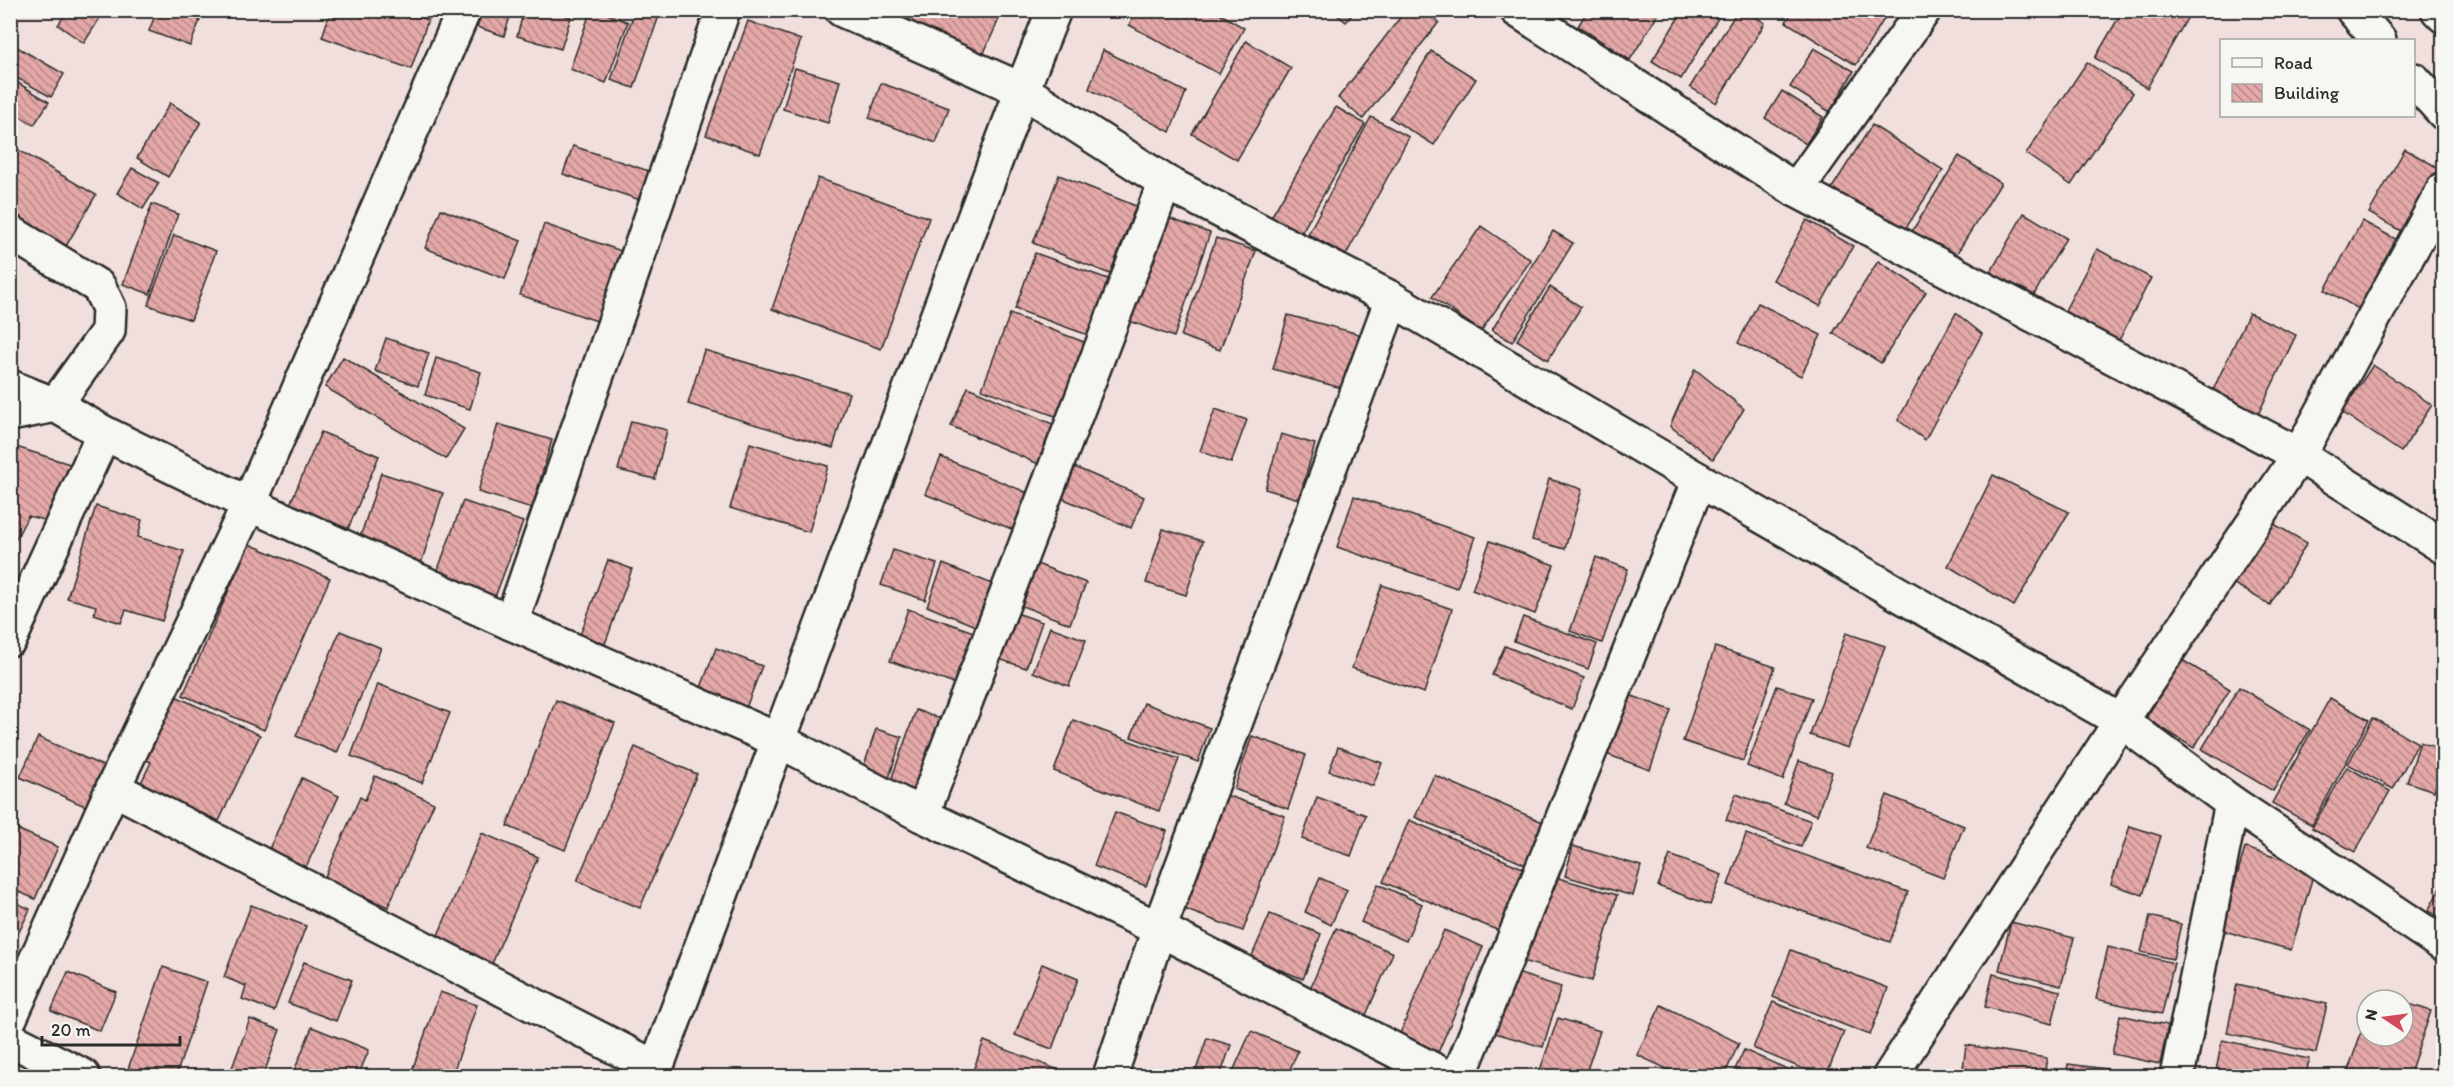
<svg xmlns="http://www.w3.org/2000/svg" width="2454" height="1087" font-family="Itim,sans-serif">
<defs>
<pattern id="building-back-hatch" width="6" height="6" patternUnits="userSpaceOnUse" patternTransform="scale(1.5)"><rect width="6" height="6" fill="#e3a8a7"/><path d="M-1 5l2 2M0 0l6 6M5-1l2 2" fill="none" stroke="#b88988"/></pattern>
</defs>
<rect width="100%" height="100%" fill="#f0dfdc"/>
<filter id="ink" filterUnits="userSpaceOnUse"><feTurbulence type="fractalNoise" baseFrequency=".0167" numOctaves="2"/><feDisplacementMap in="SourceGraphic" scale="12" xChannelSelector="R" yChannelSelector="G"/><feConvolveMatrix kernelMatrix="1 2 1 2 8 2 1 2 1" color-interpolation-filters="sRGB"/></filter>
<g filter="url(#ink)">
<!-- building -->
<g fill="url(#building-back-hatch)" stroke="#2b2b2b" stroke-width="1.5">
<polygon points="68,10 105,10 84,43 58,25"/>
<polygon points="157,10 174,10 200,20 190,46 149,31"/>
<polygon points="331,10 402,10 428,20 411,69 322,37"/>
<polygon points="483,10 512,10 504,36 477,27"/>
<polygon points="524,10 548,10 571,17 561,49 517,36"/>
<polygon points="591,10 597,10 628,22 606,83 570,69"/>
<polygon points="635,10 661,10 634,88 611,80"/>
<polygon points="890,10 1003,10 983,55 889,13"/>
<polygon points="1137,10 1214,10 1244,28 1219,74 1129,25"/>
<polygon points="1331,10 1356,10 1346,22"/>
<polygon points="1406,10 1425,10 1439,22 1363,119 1338,98"/>
<polygon points="1588,10 1661,10 1630,60 1578,26"/>
<polygon points="1683,10 1723,10 1681,79 1652,61"/>
<polygon points="1738,10 1745,10 1765,23 1716,103 1690,87"/>
<polygon points="1793,10 1870,10 1884,19 1856,65 1786,22"/>
<polygon points="2123,10 2192,10 2147,88 2095,58"/>
<polygon points="748,21 801,40 760,154 706,135"/>
<polygon points="1246,41 1291,68 1237,160 1192,134"/>
<polygon points="10,43 64,74 51,97 10,74"/>
<polygon points="1814,48 1854,71 1830,112 1790,87"/>
<polygon points="1103,50 1186,92 1170,132 1089,89"/>
<polygon points="1431,51 1476,79 1434,145 1390,118"/>
<polygon points="2087,62 2133,93 2071,185 2026,154"/>
<polygon points="795,68 840,81 828,123 783,109"/>
<polygon points="10,78 49,102 34,125 10,110"/>
<polygon points="881,83 949,108 936,143 869,118"/>
<polygon points="1782,91 1823,117 1806,144 1765,118"/>
<polygon points="170,103 201,122 168,177 137,158"/>
<polygon points="1336,107 1365,124 1300,235 1271,217"/>
<polygon points="1371,117 1409,137 1346,255 1308,234"/>
<polygon points="1872,125 1943,170 1901,236 1830,191"/>
<polygon points="10,145 96,195 66,246 10,215"/>
<polygon points="573,146 652,172 643,201 563,174"/>
<polygon points="2405,149 2442,170 2406,234 2369,213"/>
<polygon points="1959,156 2001,183 1954,258 1912,231"/>
<polygon points="132,168 159,183 143,209 117,193"/>
<polygon points="1059,175 1136,206 1110,274 1033,243"/>
<polygon points="818,178 929,218 881,349 772,309"/>
<polygon points="152,204 178,214 150,294 123,284"/>
<polygon points="441,209 521,241 505,279 425,248"/>
<polygon points="2024,213 2066,238 2030,302 1988,277"/>
<polygon points="1160,215 1210,233 1174,337 1124,319"/>
<polygon points="1807,220 1853,246 1820,306 1773,280"/>
<polygon points="2362,221 2403,243 2366,313 2325,290"/>
<polygon points="544,224 624,252 600,322 520,295"/>
<polygon points="1481,226 1531,260 1481,331 1432,297"/>
<polygon points="1553,231 1573,243 1512,342 1492,330"/>
<polygon points="174,235 216,251 191,320 148,305"/>
<polygon points="1216,238 1256,251 1220,350 1181,336"/>
<polygon points="2097,249 2151,278 2114,350 2059,322"/>
<polygon points="1035,253 1111,280 1091,336 1015,309"/>
<polygon points="1878,261 1926,292 1881,363 1833,333"/>
<polygon points="1550,287 1581,307 1548,360 1517,340"/>
<polygon points="1758,303 1821,335 1801,376 1738,343"/>
<polygon points="1956,313 1982,334 1925,440 1898,420"/>
<polygon points="2249,313 2296,335 2252,427 2206,405"/>
<polygon points="1010,314 1092,345 1063,419 982,389"/>
<polygon points="1288,315 1359,334 1345,389 1273,369"/>
<polygon points="386,338 429,353 418,386 375,371"/>
<polygon points="704,350 849,393 833,448 688,404"/>
<polygon points="343,357 464,429 446,459 325,387"/>
<polygon points="436,358 481,372 470,409 425,395"/>
<polygon points="2373,365 2432,405 2401,452 2342,412"/>
<polygon points="1695,369 1744,409 1713,459 1670,426"/>
<polygon points="968,387 1059,427 1043,466 951,426"/>
<polygon points="1215,409 1247,420 1231,463 1200,451"/>
<polygon points="631,421 667,430 655,479 618,470"/>
<polygon points="498,424 552,440 532,508 478,492"/>
<polygon points="321,432 379,456 348,529 290,504"/>
<polygon points="1281,434 1315,444 1299,499 1265,489"/>
<polygon points="750,443 828,466 809,532 730,508"/>
<polygon points="10,445 76,466 48,521 28,516 10,550"/>
<polygon points="941,457 1028,493 1014,530 925,494"/>
<polygon points="1070,465 1144,497 1131,528 1057,496"/>
<polygon points="381,473 443,493 420,567 357,547"/>
<polygon points="1993,475 2069,512 2014,606 1948,566"/>
<polygon points="1549,479 1582,489 1565,549 1532,540"/>
<polygon points="1354,496 1475,537 1457,588 1337,547"/>
<polygon points="463,501 523,522 492,605 433,583"/>
<polygon points="96,506 142,520 138,537 184,551 162,621 126,610 121,623 94,614 96,606 67,598"/>
<polygon points="2267,520 2307,543 2270,605 2231,582"/>
<polygon points="1163,529 1203,541 1186,595 1146,583"/>
<polygon points="1490,541 1554,565 1535,614 1472,590"/>
<polygon points="249,544 330,578 264,730 183,695"/>
<polygon points="893,550 937,564 925,600 881,585"/>
<polygon points="1596,557 1628,569 1602,643 1570,631"/>
<polygon points="608,560 632,569 605,644 580,635"/>
<polygon points="943,564 997,586 980,628 927,606"/>
<polygon points="1037,564 1086,583 1070,624 1022,606"/>
<polygon points="1382,585 1452,609 1424,693 1352,668"/>
<polygon points="908,609 979,634 960,686 890,661"/>
<polygon points="1011,611 1042,622 1026,668 996,658"/>
<polygon points="1523,617 1597,644 1588,669 1514,641"/>
<polygon points="1050,627 1086,640 1069,686 1033,672"/>
<polygon points="340,631 381,648 337,753 296,736"/>
<polygon points="1846,633 1885,646 1848,748 1810,735"/>
<polygon points="1505,646 1584,678 1572,709 1492,675"/>
<polygon points="1715,647 1775,667 1743,761 1683,741"/>
<polygon points="716,648 762,666 746,708 700,690"/>
<polygon points="2182,660 2230,689 2194,748 2146,718"/>
<polygon points="378,684 450,713 422,783 351,756"/>
<polygon points="1777,686 1812,698 1783,780 1747,766"/>
<polygon points="2239,687 2310,730 2273,791 2202,749"/>
<polygon points="171,694 260,735 219,821 140,785 151,762 141,758"/>
<polygon points="1627,694 1671,710 1650,770 1606,754"/>
<polygon points="2330,698 2369,720 2312,825 2272,803"/>
<polygon points="556,700 615,723 565,850 507,826"/>
<polygon points="1144,703 1210,728 1198,762 1131,737"/>
<polygon points="916,710 944,720 918,793 890,783"/>
<polygon points="2373,718 2418,743 2393,789 2348,764"/>
<polygon points="1073,720 1179,759 1159,811 1054,771"/>
<polygon points="876,729 902,737 888,781 862,772"/>
<polygon points="1252,736 1306,755 1288,809 1234,789"/>
<polygon points="38,737 105,767 87,807 20,777"/>
<polygon points="2420,742 2444,750 2444,765 2434,791 2407,782"/>
<polygon points="635,747 697,774 640,908 577,881"/>
<polygon points="1338,747 1382,763 1373,786 1329,771"/>
<polygon points="1799,761 1832,772 1817,815 1784,803"/>
<polygon points="2347,767 2390,791 2355,852 2312,828"/>
<polygon points="1434,775 1545,823 1526,865 1415,817"/>
<polygon points="375,776 434,803 388,907 324,879 360,797 365,800"/>
<polygon points="302,778 339,796 306,867 269,849"/>
<polygon points="1223,794 1285,816 1243,931 1181,908"/>
<polygon points="1736,794 1811,821 1801,847 1726,820"/>
<polygon points="1887,795 1964,826 1943,878 1866,848"/>
<polygon points="1317,797 1366,815 1351,856 1302,839"/>
<polygon points="1115,812 1167,831 1146,886 1094,866"/>
<polygon points="1409,820 1525,869 1499,931 1383,882"/>
<polygon points="10,826 58,847 35,899 10,888"/>
<polygon points="2130,826 2161,836 2143,895 2111,884"/>
<polygon points="482,833 538,857 491,966 435,942"/>
<polygon points="1746,834 1908,892 1890,942 1728,885"/>
<polygon points="1573,846 1641,866 1633,896 1565,876"/>
<polygon points="2245,848 2315,869 2291,950 2221,930"/>
<polygon points="1670,855 1722,875 1710,905 1658,886"/>
<polygon points="1548,875 1617,895 1592,981 1522,961"/>
<polygon points="1320,878 1347,890 1331,925 1305,912"/>
<polygon points="2444,881 2444,919 2428,911"/>
<polygon points="1378,884 1422,904 1406,941 1361,922"/>
<polygon points="10,900 30,909 10,951"/>
<polygon points="251,905 306,926 274,1011 242,999 246,986 224,977"/>
<polygon points="1270,914 1321,934 1303,979 1251,958"/>
<polygon points="2150,916 2181,924 2173,959 2141,952"/>
<polygon points="2011,922 2074,938 2061,986 1999,970"/>
<polygon points="1336,928 1393,953 1366,1015 1309,991"/>
<polygon points="1444,930 1483,947 1437,1055 1398,1038"/>
<polygon points="2108,947 2174,963 2162,1014 2096,999"/>
<polygon points="1791,950 1888,988 1870,1035 1773,997"/>
<polygon points="304,962 352,980 336,1021 288,1003"/>
<polygon points="1042,964 1078,979 1052,1049 1015,1035"/>
<polygon points="163,967 207,982 176,1076 140,1076 127,1072"/>
<polygon points="68,972 116,992 100,1031 51,1011"/>
<polygon points="1514,972 1561,987 1543,1047 1495,1033"/>
<polygon points="1993,974 2060,991 2052,1024 1985,1007"/>
<polygon points="2237,984 2327,1004 2316,1053 2227,1033"/>
<polygon points="440,992 477,1005 452,1076 410,1076"/>
<polygon points="2375,993 2397,1000 2373,1000"/>
<polygon points="1773,1002 1844,1032 1826,1076 1820,1076 1753,1048"/>
<polygon points="2403,1002 2431,1011 2409,1076 2346,1076 2367,1016 2367,1036 2403,1036"/>
<polygon points="1661,1005 1739,1043 1724,1076 1682,1076 1637,1055"/>
<polygon points="2120,1015 2168,1025 2160,1064 2112,1054"/>
<polygon points="1558,1018 1600,1031 1585,1076 1538,1076"/>
<polygon points="250,1019 280,1030 263,1076 229,1076"/>
<polygon points="312,1027 369,1050 358,1076 292,1076"/>
<polygon points="1251,1031 1298,1051 1287,1076 1231,1076"/>
<polygon points="1207,1038 1231,1045 1220,1076 1194,1076"/>
<polygon points="2222,1040 2309,1059 2306,1076 2215,1076"/>
<polygon points="984,1041 1074,1076 971,1076"/>
<polygon points="1966,1045 2047,1058 2044,1076 1962,1076"/>
<polygon points="1744,1050 1803,1076 1732,1076"/>
<polygon points="2068,1064 2161,1076 2066,1076"/>
<polygon points="1618,1067 1637,1076 1614,1076"/>
</g>
<g fill="none" stroke-linecap="round" stroke-linejoin="round">
<!-- minor casing -->
<g stroke="#2b2b2b" stroke-width="38">
<g id="minor">
<polyline points="842,10 1022,90 1165,182 1392,299 1699,480 2121,721 2232,803 2444,945"/>
<polyline points="1517,10 1796,190 2299,455 2444,547"/>
<polyline points="1796,190 1924,10"/>
<polyline points="10,232 99,287 109,308 108,331 55,405 10,414"/>
<polyline points="10,387 55,405 104,433 249,504 511,623 778,740 922,815 1159,929 1445,1076"/>
<polyline points="511,623 723,10"/>
<polyline points="10,639 104,433"/>
<polyline points="113,788 656,1068"/>
<polyline points="922,815 1165,182"/>
<polyline points="10,1018 113,788 249,504 464,10"/>
<polyline points="10,1039 83,1076"/>
<polyline points="653,1076 1022,90 1054,10"/>
<polyline points="1110,1076 1159,929 1392,299"/>
<polyline points="1459,1076 1699,480"/>
<polyline points="1890,1076 2121,721 2299,455 2444,189"/>
<polyline points="2177,1076 2232,803"/>
</g>
</g>
<!-- secondary casing -->
<g stroke="#2b2b2b" stroke-width="38">
<g id="secondary">
<polyline points="2353,10 2379,40"/>
<polyline points="2438,10 2444,16"/>
<polyline points="2414,80 2444,113"/>
</g>
</g>
<!-- minor -->
<use href="#minor" stroke="#f6f6f2" stroke-width="33"/>
<!-- secondary -->
<use href="#secondary" stroke="#f6f6f2" stroke-width="33"/>
</g>
</g>
<!-- margin -->
<rect width="2454" height="1087" fill="none" stroke="#f6f6f2" stroke-width="36"/>
<rect x="18" y="18" width="2418" height="1051" fill="none" stroke="#2b2b2b" stroke-width="2" filter="url(#ink)"/>
<!-- legend -->
<rect x="2220" y="39" width="195" height="78" fill="#f6f6f2" stroke="#a5a5a2" stroke-width="1.5"/>
<rect x="2232" y="58" width="30" height="9" fill="#f6f6f2" stroke="#a5a5a2" stroke-width="1.5"/>
<text x="2274" y="69" font-size="18" fill="#2b2b2b">Road</text>
<rect x="2232" y="84" width="30" height="18" fill="url(#building-back-hatch)" stroke="#a5a5a2" stroke-width="1.5"/>
<text x="2274" y="99" font-size="18" fill="#2b2b2b">Building</text>
<!-- north arrow -->
<g transform="translate(2385 1018) rotate(283)"><circle r="28" fill="#f6f6f2" stroke="#a5a5a2" stroke-width="1.5"/>
<path d="M0-4.5L10 22L0 15L-10 22Z" fill="#d1495b"/>
<text y="-9" font-size="16" font-weight="bold" text-anchor="middle" fill="#2b2b2b">N</text>
</g>
<!-- scale -->
<path d="M42 1036v9h138v-9" fill="none" stroke="#2b2b2b" stroke-width="3"/>
<text x="51" y="1036" font-size="18" fill="#2b2b2b" stroke="#f6f6f2" stroke-width="4.5" paint-order="stroke">20 m</text>
</svg>
